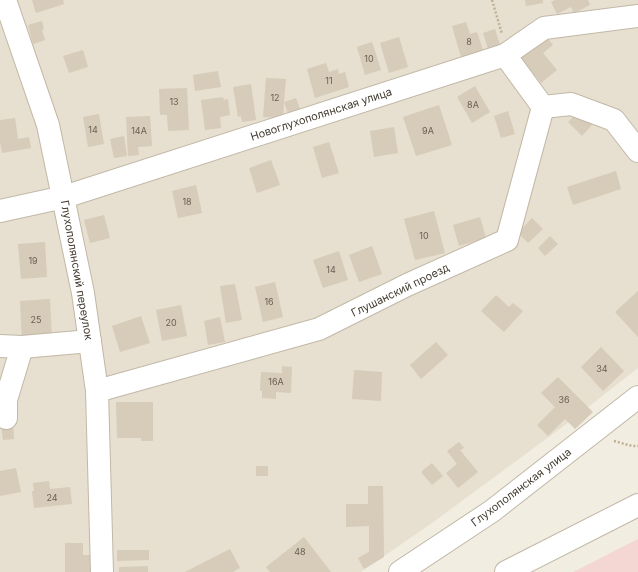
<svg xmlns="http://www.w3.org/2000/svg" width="638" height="572" font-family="Inter,sans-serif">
<rect width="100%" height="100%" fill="#f2ede1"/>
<!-- residential -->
<polygon fill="#e7dfcf" points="0,0 638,0 638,368 569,422 432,523 361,572 0,572"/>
<!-- medical -->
<polygon fill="#f4d7d3" points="638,539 638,572 573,572"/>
<!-- building -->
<g fill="#d7cbb9">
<polygon points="32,0 63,0 64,4 36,13"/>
<polygon points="525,0 543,0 543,3 526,6"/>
<polygon points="555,0 588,0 590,5 574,13 571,7 557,14 551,2"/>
<polygon points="42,21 44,29 42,30 45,40 33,44 28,25"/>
<polygon points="466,22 470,34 477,32 483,50 461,57 452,26"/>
<polygon points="495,29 500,45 488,49 483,33"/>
<polygon points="542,31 553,45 543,53 557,70 541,83 516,52"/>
<polygon points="399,37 408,67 389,73 380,43"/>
<polygon points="372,42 381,70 365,75 357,47"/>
<polygon points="83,50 88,67 69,73 63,56"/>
<polygon points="326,63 329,72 338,69 339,74 345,72 349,87 315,98 307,69"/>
<polygon points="218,71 221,87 195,91 193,75"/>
<polygon points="266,78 286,79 284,102 296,98 301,112 289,116 284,102 283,118 263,117"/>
<polygon points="251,84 256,120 242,122 241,116 238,117 233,87"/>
<polygon points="475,86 490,112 472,123 457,97"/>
<polygon points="187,88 189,130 168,131 167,115 160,115 159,89"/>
<polygon points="223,97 224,100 228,99 230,115 220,117 221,128 205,130 201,100"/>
<polygon points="439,105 452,145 416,156 403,117"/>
<polygon points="508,111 515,134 501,138 494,116"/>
<polygon points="578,112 592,125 582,136 568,122"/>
<polygon points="99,114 104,144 88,147 83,117"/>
<polygon points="150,116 152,146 138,147 139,155 128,156 126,117"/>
<polygon points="15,118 18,139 29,137 31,148 2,153 0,142 0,120"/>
<polygon points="394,127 398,153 374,157 370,131"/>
<polygon points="124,136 127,156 114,158 110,139"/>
<polygon points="329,142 339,173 322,178 313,147"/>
<polygon points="271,160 280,185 257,193 249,168"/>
<polygon points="616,171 621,189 573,205 567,187"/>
<polygon points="196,185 202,213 178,218 172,191"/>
<polygon points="434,211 445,253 415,260 404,219"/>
<polygon points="104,215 110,238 90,243 84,220"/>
<polygon points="480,217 486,238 459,246 453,225"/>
<polygon points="532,218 543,229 528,243 518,233"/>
<polygon points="550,236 558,244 545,256 538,248"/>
<polygon points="45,242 47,277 21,279 18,244"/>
<polygon points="372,246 382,274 359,282 349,255"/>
<polygon points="339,251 348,280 323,288 313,260"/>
<polygon points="275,282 283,317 263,322 255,287"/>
<polygon points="235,284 242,320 226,323 220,286"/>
<polygon points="638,291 638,337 615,312"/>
<polygon points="496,295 509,307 513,303 523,311 504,332 481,311"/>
<polygon points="50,299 52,339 22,341 20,301"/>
<polygon points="181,305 187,336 162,341 156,310"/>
<polygon points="141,316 150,343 120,352 112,326"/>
<polygon points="220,317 225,342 208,345 204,321"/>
<polygon points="436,342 448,355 421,379 410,365"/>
<polygon points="601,347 624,371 603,391 581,367"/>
<polygon points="282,366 292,367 291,393 276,392 276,399 262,398 262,391 260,391 261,372 282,373"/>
<polygon points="354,370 382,372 381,401 352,399"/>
<polygon points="558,377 593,412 575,429 565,419 548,436 537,425 555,407 541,393"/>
<polygon points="116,402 153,402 153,441 141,441 141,438 117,438"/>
<polygon points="13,422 14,439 3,440 1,423"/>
<polygon points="459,442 464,448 460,450 478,472 458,488 446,473 457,464 447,451"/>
<polygon points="432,463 443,476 432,485 421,472"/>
<rect x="256" y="466" width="12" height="10"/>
<polygon points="16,468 21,492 0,496 0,471"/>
<polygon points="49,481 50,489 70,487 72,504 34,508 32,491 34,491 33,483"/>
<polygon points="368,486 383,486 384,557 364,569 358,558 369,552 369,526 346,527 346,504 368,504"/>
<polygon points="304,537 331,572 270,572 266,567"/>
<polygon points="65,543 83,543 83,555 90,555 90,572 65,572"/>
<polygon points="230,549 240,568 233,572 185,572"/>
<polygon points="117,550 149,550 149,560 117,561"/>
<polygon points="148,566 148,572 119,572 119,567"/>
</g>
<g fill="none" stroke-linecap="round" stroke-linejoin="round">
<!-- minor casing -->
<g stroke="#c1b8a7" stroke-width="24">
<g id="minor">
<polyline points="5,0 48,125 83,293 97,391 102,572"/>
<polyline points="543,107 571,104 614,120 638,151"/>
<polyline points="0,211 64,197 505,55 544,28 638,16"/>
<polyline points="0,346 22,347 90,341"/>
<polyline points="97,391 319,329 407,285 507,240 543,107 505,55"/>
<polyline points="6,418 6,400 22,347"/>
<polyline points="400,572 492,511 638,397"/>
<polyline points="506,572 638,505"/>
</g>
</g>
<!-- path -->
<g stroke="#c1b194" stroke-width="2.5" stroke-dasharray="2 2" stroke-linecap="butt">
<polyline points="492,0 502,34"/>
<polyline points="614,441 632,446 638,446"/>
</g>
<!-- minor -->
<use href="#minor" stroke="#fff" stroke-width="22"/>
</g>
<g text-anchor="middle" stroke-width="3" stroke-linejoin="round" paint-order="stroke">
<!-- number labels -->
<g font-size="9" fill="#696054">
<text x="469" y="45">8</text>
<text x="369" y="62">10</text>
<text x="329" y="84">11</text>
<text x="275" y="101">12</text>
<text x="174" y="105">13</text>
<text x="473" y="108">8А</text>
<text x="93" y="133">14</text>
<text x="139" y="134">14А</text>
<text x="428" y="134">9А</text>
<text x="187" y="205">18</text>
<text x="424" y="239">10</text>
<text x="33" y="264">19</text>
<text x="331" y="273">14</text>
<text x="269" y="305">16</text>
<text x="36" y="323">25</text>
<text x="171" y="326">20</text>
<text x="602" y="372">34</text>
<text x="276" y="385">16А</text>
<text x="564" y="403">36</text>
<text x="52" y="501">24</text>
<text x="300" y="555">48</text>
</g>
<!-- street labels -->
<g font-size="11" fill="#443d32" stroke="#fff">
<text transform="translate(321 114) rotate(-18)" y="4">Новоглухополянская улица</text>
<text transform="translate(77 270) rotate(80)" y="4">Глухополянский переулок</text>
<text transform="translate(400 290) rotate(-26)" y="4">Глушанский проезд</text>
<text transform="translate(521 487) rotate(-37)" y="4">Глухополянская улица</text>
</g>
</g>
</svg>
